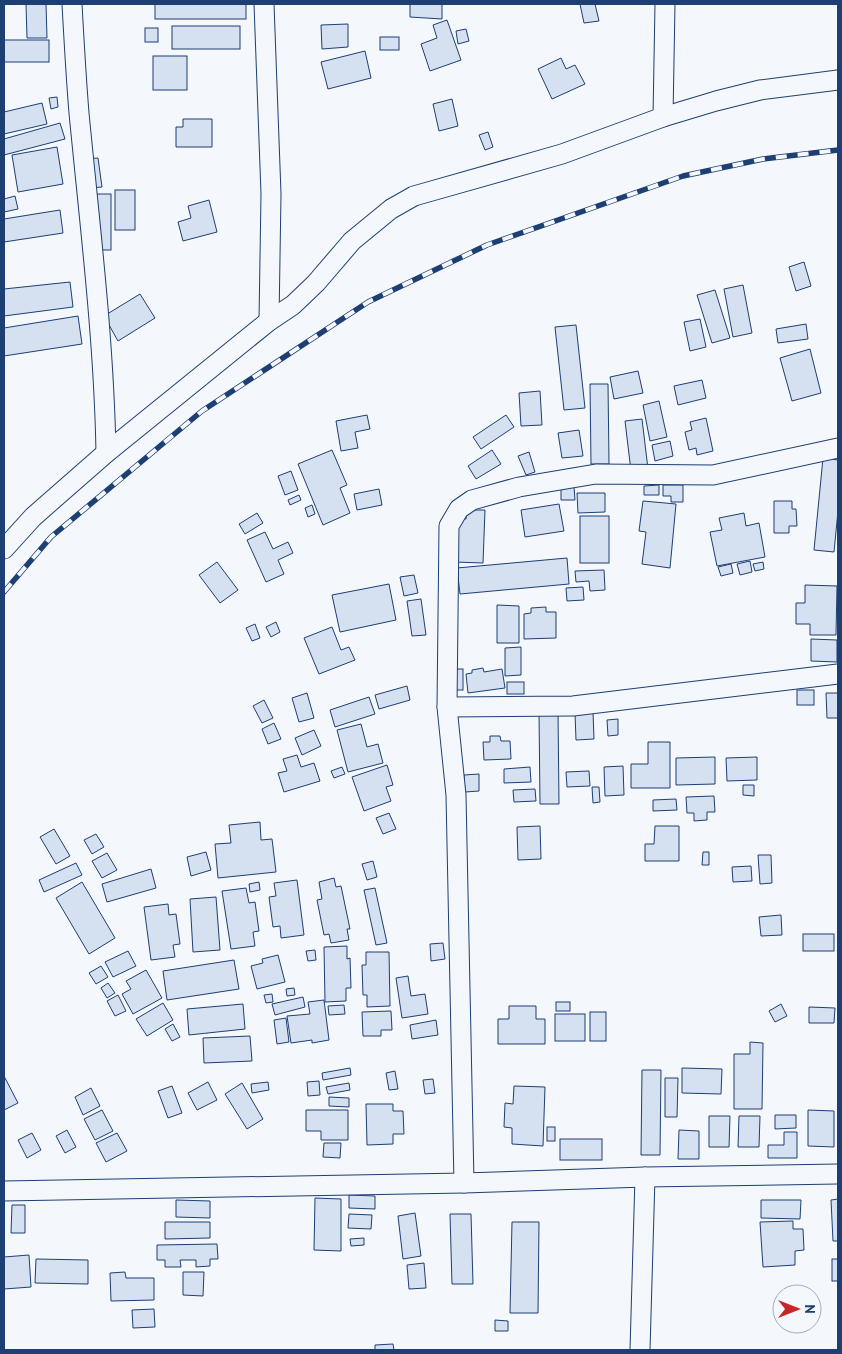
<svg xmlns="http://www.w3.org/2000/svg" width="842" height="1354" font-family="'PT Sans',sans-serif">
<rect width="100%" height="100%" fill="#f4f7fb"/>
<!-- building -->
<g fill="#d5e0f0" stroke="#1d3f73">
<polygon points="26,4 46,4 47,38 27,38"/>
<rect x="155" y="4" width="91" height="15"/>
<polygon points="410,4 442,4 442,19 410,17"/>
<polygon points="580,4 595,4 599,21 584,23"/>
<polygon points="447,20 461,60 430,71 421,44 437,38 433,25"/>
<polygon points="348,24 348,47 322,49 321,25"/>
<rect x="172" y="26" width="68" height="23"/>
<rect x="145" y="28" width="13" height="14"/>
<polygon points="466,29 469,41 458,44 456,31"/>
<rect x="380" y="37" width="19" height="13"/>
<rect x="4" y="40" width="45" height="22"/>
<polygon points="365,51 371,78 328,89 321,62"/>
<rect x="153" y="56" width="34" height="34"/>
<polygon points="561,58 566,69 575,65 585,84 552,99 538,69"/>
<polygon points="57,97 58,107 51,109 49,98"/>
<polygon points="452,99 458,126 439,131 433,104"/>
<polygon points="42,103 47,124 4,134 4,112"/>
<polygon points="183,119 212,119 212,147 176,147 176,127 183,127"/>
<polygon points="60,123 65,139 4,155 4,139"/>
<polygon points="488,132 493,147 485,150 479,135"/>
<polygon points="57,147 63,184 18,192 12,155"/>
<polygon points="98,158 102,187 88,188 85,159"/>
<rect x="115" y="190" width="20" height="40"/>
<rect x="95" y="194" width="16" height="56"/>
<polygon points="15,196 18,209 4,212 4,199"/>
<polygon points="209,200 217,232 183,241 178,222 191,218 188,206"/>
<polygon points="60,210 63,233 4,242 4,219"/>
<polygon points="804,262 811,286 796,291 789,267"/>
<polygon points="70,282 73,307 4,316 4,289"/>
<polygon points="743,285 752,333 733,337 724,289"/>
<polygon points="715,290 730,338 712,343 697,295"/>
<polygon points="140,294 155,318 118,341 104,316"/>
<polygon points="78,316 82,344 4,356 4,328"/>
<polygon points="700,319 706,347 690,351 684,322"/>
<polygon points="806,324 808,339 778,343 776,329"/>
<polygon points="576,325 585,408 564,410 555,327"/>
<polygon points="810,349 821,393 792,401 780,358"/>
<polygon points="638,371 643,393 614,399 610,377"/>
<polygon points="702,380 706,398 678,405 674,386"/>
<polygon points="590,384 608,384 609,464 591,464"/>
<polygon points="540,391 542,425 521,426 519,393"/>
<polygon points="659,401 667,437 650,441 643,405"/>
<polygon points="367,415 370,429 355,432 358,448 341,451 336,421"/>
<polygon points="506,415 514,427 481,449 473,437"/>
<polygon points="706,418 713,451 697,455 696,448 689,450 685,432 692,430 690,422"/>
<polygon points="642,419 648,469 631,471 625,421"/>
<polygon points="579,430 583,456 562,458 558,433"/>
<polygon points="670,441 673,456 655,461 652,445"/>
<polygon points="332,450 347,485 340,488 350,513 323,525 298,464"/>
<polygon points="492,450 501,464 476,479 468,466"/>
<polygon points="529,452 535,472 526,475 518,456"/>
<polygon points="823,458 838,460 838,511 834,552 814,550"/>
<polygon points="291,471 298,490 285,495 278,476"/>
<polygon points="659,485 659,495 644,495 644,486"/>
<polygon points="663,485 683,485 683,502 671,502 671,496 663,496"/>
<polygon points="561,487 574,487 575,500 561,500"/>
<polygon points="379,489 382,505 357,510 354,494"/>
<polygon points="577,493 605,493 605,512 578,513"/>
<polygon points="299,495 301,500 290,505 288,500"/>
<polygon points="643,501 676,504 670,568 642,564 646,532 639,531"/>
<polygon points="774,501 792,501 792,509 796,509 797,526 789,526 789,533 774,533"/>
<polygon points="559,504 564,531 525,537 521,510"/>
<polygon points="312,505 315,514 308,517 305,508"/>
<polygon points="467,510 485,510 483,563 455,562 457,518 466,519"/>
<polygon points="257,513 263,523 245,534 239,524"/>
<polygon points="744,513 746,526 759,523 765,557 717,566 710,532 722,530 719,518"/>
<rect x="580" y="516" width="29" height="47"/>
<polygon points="265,532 273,549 288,542 293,553 278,560 284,574 266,582 247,540"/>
<polygon points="567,558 569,584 460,594 457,568"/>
<polygon points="750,561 752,572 740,575 737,564"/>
<polygon points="217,562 238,590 220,603 199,575"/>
<polygon points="763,562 764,569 755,571 753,564"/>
<polygon points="731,564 733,573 721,576 718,567"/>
<polygon points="604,570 605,590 590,591 589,581 576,582 575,571"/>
<polygon points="414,575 418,593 404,596 400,577"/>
<polygon points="389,584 396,620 340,632 332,595"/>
<polygon points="805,585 837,586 836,635 810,635 810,624 796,624 796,603 805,603"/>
<polygon points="583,587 584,600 567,601 566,588"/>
<polygon points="421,599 426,635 412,636 407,601"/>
<polygon points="497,605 519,606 519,643 497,643"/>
<polygon points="546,607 546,612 556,612 556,638 524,639 524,614 531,613 531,608"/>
<polygon points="276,622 280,632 271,637 266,627"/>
<polygon points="255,624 260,638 252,641 246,628"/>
<polygon points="332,627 341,650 349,647 355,660 319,674 304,638"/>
<polygon points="811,639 837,640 837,662 811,661"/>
<polygon points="521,647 521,675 505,676 505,648"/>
<polygon points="483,668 484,672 502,669 505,688 468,693 466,674 472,673 472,670"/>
<rect x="454" y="669" width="9" height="21"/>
<rect x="507" y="682" width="17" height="12"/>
<polygon points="407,686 410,700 379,709 375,695"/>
<rect x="797" y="690" width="17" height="15"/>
<polygon points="307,693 314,718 299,722 292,698"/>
<polygon points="826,693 838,693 838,718 827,718"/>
<polygon points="369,697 375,714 335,727 330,710"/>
<polygon points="264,700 273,718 262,723 253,706"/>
<polygon points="539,711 558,711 559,804 540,804"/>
<polygon points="593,712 594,739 576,740 575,713"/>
<polygon points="618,719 618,735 608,736 607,720"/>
<polygon points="274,723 281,739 268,744 262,729"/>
<polygon points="361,724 367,747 378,744 383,763 348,772 337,730"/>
<polygon points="314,730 321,746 302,755 295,738"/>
<polygon points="490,736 500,736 501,741 510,741 511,759 484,760 483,742 490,742"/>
<polygon points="648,742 670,742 670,788 631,788 631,764 648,764"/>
<polygon points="297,755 301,767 314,763 320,781 284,792 278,773 287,771 283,759"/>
<polygon points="715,757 715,784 676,785 676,758"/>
<polygon points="757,757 757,780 727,781 726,758"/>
<polygon points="387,765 393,785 386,787 391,801 364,811 352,777"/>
<polygon points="623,766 624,795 605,796 604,767"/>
<polygon points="342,767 345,774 334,778 331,771"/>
<polygon points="530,767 531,782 504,783 504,769"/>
<polygon points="589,771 590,786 567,787 566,772"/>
<polygon points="479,774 479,791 465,792 464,775"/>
<polygon points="743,785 754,785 754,796 743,795"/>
<polygon points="592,787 599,787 600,802 593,803"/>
<polygon points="535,789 536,801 514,802 513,790"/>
<polygon points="714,796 715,812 707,812 707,820 694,821 694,813 687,813 686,797"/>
<polygon points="676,799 677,810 653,811 653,800"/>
<polygon points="389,813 396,829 383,834 376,818"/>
<polygon points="260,822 261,840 272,839 276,872 218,878 215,844 231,843 229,825"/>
<polygon points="540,826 541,859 518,860 517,827"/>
<polygon points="655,826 679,826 679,861 645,861 645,844 654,844"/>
<polygon points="54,829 70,856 56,864 40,837"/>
<polygon points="96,834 104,847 92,854 84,840"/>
<polygon points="206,852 211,870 191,876 187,857"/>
<polygon points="703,852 709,852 709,865 702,865"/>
<polygon points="107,853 117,870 102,878 92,861"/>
<polygon points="758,855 771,855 772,883 760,884"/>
<polygon points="373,861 377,877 367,880 362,864"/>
<polygon points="76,863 82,875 44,892 39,880"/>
<polygon points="751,866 752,881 733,882 732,867"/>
<polygon points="151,869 156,888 107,902 102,884"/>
<polygon points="334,878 336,887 341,886 350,929 347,929 349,940 331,943 329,934 324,935 317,900 322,899 319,882"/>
<polygon points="297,880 304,935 281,938 280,926 273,927 269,897 276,896 274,883"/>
<polygon points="82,882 115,938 89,954 56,898"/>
<polygon points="259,882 260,890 250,892 249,884"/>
<polygon points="246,888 249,903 255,902 259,931 253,932 255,946 231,949 222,891"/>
<polygon points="375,888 387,943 376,945 364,890"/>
<polygon points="216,897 220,950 193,952 190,899"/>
<polygon points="168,904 169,915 176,914 180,944 173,945 175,957 151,960 144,907"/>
<polygon points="781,915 782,935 761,936 759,917"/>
<rect x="803" y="934" width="31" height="17"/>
<polygon points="443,943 445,959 431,961 430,944"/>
<polygon points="347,946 347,959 350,958 351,988 346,988 346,1001 325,1002 324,947"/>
<polygon points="315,950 316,960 308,961 306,951"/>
<polygon points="128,951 136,966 113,977 105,962"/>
<polygon points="366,952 389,952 390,1006 367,1007 367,995 363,995 362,965 366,965"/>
<polygon points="278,955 285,982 257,989 251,966 263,963 262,959"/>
<polygon points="234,960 239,989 167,1000 163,971"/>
<polygon points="101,966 108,977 96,984 89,973"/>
<polygon points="146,970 162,998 133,1014 122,994 131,989 126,981"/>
<polygon points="408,976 411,996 425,994 428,1014 402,1018 396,978"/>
<polygon points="108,983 115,993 107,998 101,988"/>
<polygon points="294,988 295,995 287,996 286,989"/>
<polygon points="272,994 273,1002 266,1003 264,995"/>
<polygon points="118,995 126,1011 115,1016 107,1001"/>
<polygon points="303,997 305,1007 275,1015 272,1004"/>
<polygon points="324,1000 329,1040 312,1043 312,1040 291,1043 287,1016 310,1014 308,1002"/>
<rect x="556" y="1002" width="14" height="9"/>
<polygon points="163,1003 173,1020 147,1036 136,1019"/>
<polygon points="243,1004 245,1029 189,1035 187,1009"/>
<polygon points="781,1004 787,1016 775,1022 769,1011"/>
<polygon points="344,1005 345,1014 329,1015 328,1006"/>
<polygon points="509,1006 536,1006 536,1019 545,1019 545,1044 498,1044 498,1019 509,1019"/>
<polygon points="809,1007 835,1008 834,1023 809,1023"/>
<polygon points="391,1011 392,1030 381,1030 381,1036 363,1036 362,1012"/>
<rect x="590" y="1012" width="16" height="29"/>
<rect x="555" y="1014" width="30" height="27"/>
<polygon points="286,1018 289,1042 277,1044 274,1020"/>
<polygon points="436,1020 438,1035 412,1039 410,1025"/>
<polygon points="173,1024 180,1037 172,1041 165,1029"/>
<polygon points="250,1036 252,1061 204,1063 203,1038"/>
<polygon points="750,1042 763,1043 762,1109 734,1109 734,1054 750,1054"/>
<polygon points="350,1068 351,1075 323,1080 322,1073"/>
<polygon points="682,1068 722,1069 721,1094 682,1093"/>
<polygon points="642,1070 661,1070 660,1155 641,1155"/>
<polygon points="395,1071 398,1089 389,1090 386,1073"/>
<polygon points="4,1076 18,1103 4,1110"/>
<polygon points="665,1078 678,1078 677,1117 665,1117"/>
<polygon points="433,1079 435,1093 425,1094 423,1080"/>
<polygon points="319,1081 320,1095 308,1096 307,1082"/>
<polygon points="208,1082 217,1100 197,1110 188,1093"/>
<polygon points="268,1082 269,1090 252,1093 251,1084"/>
<polygon points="242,1083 263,1119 247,1129 225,1094"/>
<polygon points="349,1083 350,1090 328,1094 326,1087"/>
<polygon points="172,1086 182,1113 168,1118 158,1091"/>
<polygon points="514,1086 545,1087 543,1146 512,1144 512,1128 504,1127 505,1103 513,1104"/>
<polygon points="91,1088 100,1106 83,1115 75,1097"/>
<polygon points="329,1097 349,1098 349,1107 329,1106"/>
<polygon points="366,1104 393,1104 393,1111 403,1111 404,1134 393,1134 393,1144 367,1145"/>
<polygon points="102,1110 113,1131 95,1140 84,1119"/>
<polygon points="306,1110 348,1110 348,1140 321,1140 321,1131 306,1131"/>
<polygon points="808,1110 834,1111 834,1147 808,1146"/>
<polygon points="775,1115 796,1115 796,1128 775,1129"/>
<polygon points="709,1116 730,1116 729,1147 709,1147"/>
<polygon points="739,1116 760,1116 759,1147 738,1147"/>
<rect x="547" y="1127" width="8" height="14"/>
<polygon points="67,1130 76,1147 65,1153 56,1136"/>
<polygon points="679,1130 699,1131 699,1159 678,1159"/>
<polygon points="784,1132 797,1132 797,1158 768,1158 768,1145 784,1145"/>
<polygon points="32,1133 41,1150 27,1158 18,1140"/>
<polygon points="117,1133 127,1151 106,1162 96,1143"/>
<rect x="560" y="1139" width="42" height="21"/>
<polygon points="324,1143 341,1143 340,1158 323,1157"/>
<polygon points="349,1195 375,1196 375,1209 349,1208"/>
<polygon points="315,1198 341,1199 341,1251 314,1250"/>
<polygon points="838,1199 838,1241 833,1241 831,1200"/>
<polygon points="176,1200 210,1201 210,1218 176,1217"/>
<polygon points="761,1200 801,1200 800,1219 761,1218"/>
<polygon points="12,1205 25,1205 25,1233 11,1233"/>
<polygon points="415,1213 421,1256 403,1259 398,1216"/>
<polygon points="349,1214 372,1215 371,1229 348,1228"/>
<polygon points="450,1214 471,1214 473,1284 452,1284"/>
<polygon points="793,1221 793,1229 803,1229 804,1250 795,1251 795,1265 763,1267 760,1222"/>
<polygon points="165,1222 210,1222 210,1238 165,1239"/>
<polygon points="512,1222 539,1222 538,1313 510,1313"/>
<polygon points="364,1238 364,1245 351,1246 350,1239"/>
<polygon points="217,1244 218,1259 210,1259 210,1266 196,1267 196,1260 180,1260 181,1267 165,1267 165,1260 157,1260 157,1245"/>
<polygon points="29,1255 31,1287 4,1289 4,1257"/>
<polygon points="36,1259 88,1260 88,1284 35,1283"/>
<rect x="832" y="1259" width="6" height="22"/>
<polygon points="424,1263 426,1288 409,1289 407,1265"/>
<polygon points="125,1272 126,1278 154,1278 154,1300 111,1301 110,1273"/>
<polygon points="183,1272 204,1272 203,1296 183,1295"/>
<polygon points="154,1309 155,1327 133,1328 132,1310"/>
<polygon points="495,1320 508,1321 508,1331 495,1331"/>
<polygon points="393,1344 394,1350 375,1350 375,1345"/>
</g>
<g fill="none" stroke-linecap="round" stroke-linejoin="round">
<!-- minor casing -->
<g stroke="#1d3f73" stroke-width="21">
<g id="minor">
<path d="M72 4C74 40 76 77 79 113 90 227 104 340 106 453"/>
<polyline points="264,4 271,194 269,321"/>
<polyline points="663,117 665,4"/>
<polyline points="4,549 33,517 106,453 269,321 293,305 316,283 352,241 391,209 414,196 562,154 663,117 716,101 760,90 838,80"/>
<polyline points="447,707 573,706 838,674"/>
<polyline points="464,1183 456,795 447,707 449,526 459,509 472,500 519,487 596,474 713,475 838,448"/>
<polyline points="4,1191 464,1183 645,1177 838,1174"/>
<polyline points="640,1350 645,1177"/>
</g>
</g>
<!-- minor -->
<use href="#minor" stroke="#f4f7fb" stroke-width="19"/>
<!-- rail casing -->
<g stroke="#1d3f73" stroke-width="5.5">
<polyline id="rail" points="4,592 51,537 202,411 368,302 487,245 683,176 763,159 838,150"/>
</g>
<!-- rail -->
<use href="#rail" stroke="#f4f7fb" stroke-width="4" stroke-dasharray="11" stroke-linecap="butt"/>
</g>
<!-- border -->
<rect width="842" height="1354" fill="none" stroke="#1d3f73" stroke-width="10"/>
<!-- north arrow -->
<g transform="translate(797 1309) rotate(90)"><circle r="24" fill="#f4f7fb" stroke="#9eadc5"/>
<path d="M0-4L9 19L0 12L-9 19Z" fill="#c62828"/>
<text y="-8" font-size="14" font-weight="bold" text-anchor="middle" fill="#1d3f73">N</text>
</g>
</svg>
